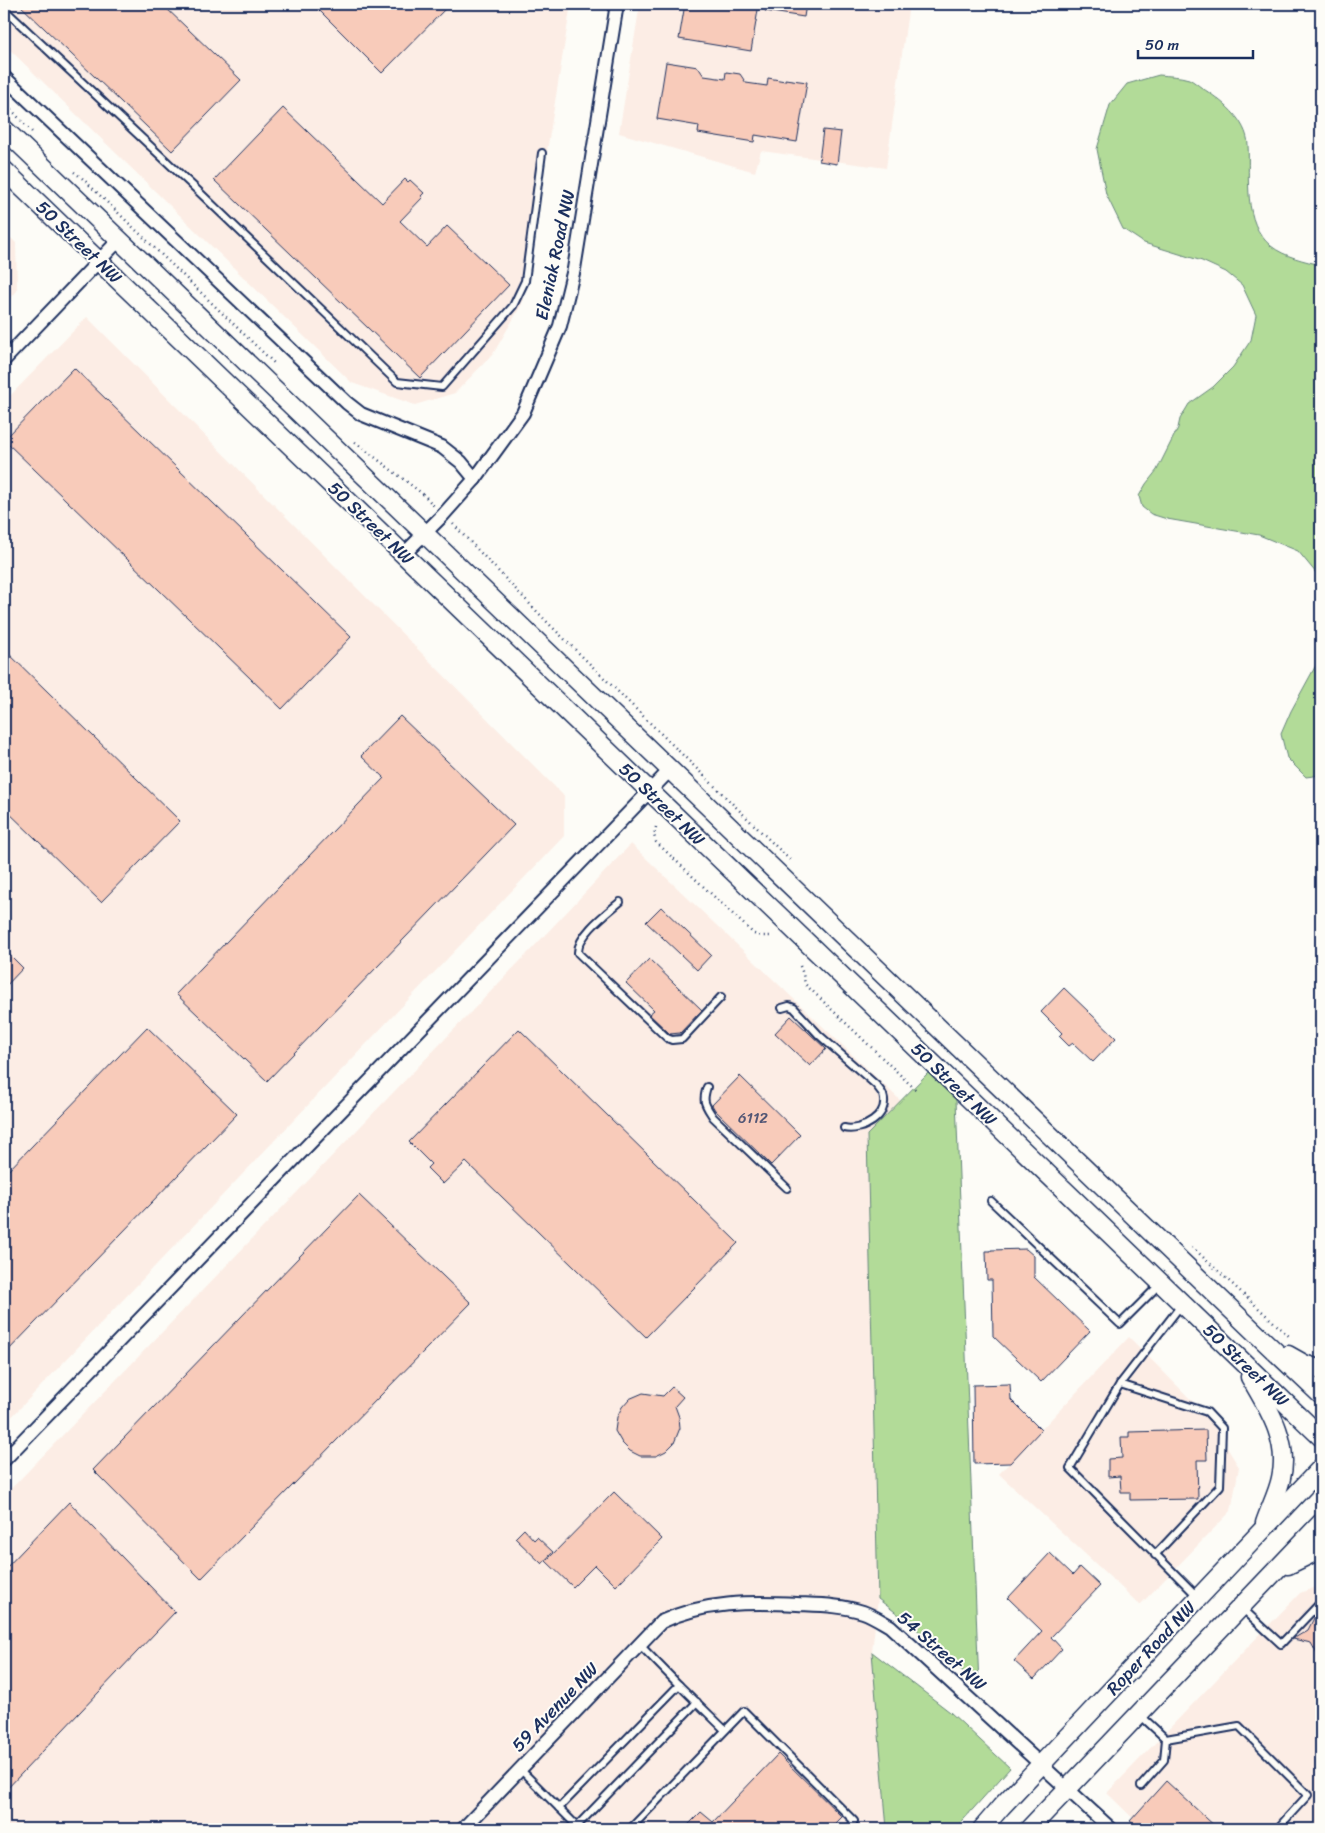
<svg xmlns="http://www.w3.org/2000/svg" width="1325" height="1833" font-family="Sriracha,sans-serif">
<rect width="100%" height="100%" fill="#fdfcf7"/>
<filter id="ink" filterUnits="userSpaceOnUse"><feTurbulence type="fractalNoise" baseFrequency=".02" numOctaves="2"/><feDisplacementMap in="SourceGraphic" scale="10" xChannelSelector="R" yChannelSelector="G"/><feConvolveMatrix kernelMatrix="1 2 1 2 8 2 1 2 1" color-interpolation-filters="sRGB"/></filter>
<g filter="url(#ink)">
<!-- built -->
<g fill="#fcede5">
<polygon points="4,4 571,4 522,304 493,354 455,393 415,405 352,383 4,44"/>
<polygon points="640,4 909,4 886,168 761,151 755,172 619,133"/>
<polygon points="4,231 16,243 17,291 4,306"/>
<polygon points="87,317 564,796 564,836 4,1425 4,402"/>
<polygon points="631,844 901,1101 867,1136 878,1599 872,1652 887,1829 4,1829 4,1496 526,955"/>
<polygon points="1129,1337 1208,1417 1239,1467 1231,1511 1140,1605 999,1474"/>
<polygon points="1321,1585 1321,1829 1144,1829 1107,1793 1300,1593"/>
</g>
<!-- green -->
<g fill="#b2db98" stroke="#66857b">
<path d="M1159 75C1168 76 1180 76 1189 79 1193 81 1198 85 1202 88 1221 100 1247 120 1248 145 1250 178 1242 222 1271 246 1285 257 1305 261 1321 265V579L1298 551 1259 535 1167 519 1151 514 1142 507 1139 496 1146 484 1157 470 1178 428 1180 419 1189 404 1213 387 1233 367 1251 340 1256 315 1242 285 1226 272 1202 261 1144 243 1123 229 1106 194 1097 149 1110 105 1127 84Z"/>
<polygon points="1321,656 1321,775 1306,777 1287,758 1281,734 1291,711"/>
<polygon points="928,1073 956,1100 979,1686 911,1624 878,1599 867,1135"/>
<polygon points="872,1652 950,1712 1010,1768 955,1829 887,1829"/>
</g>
<!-- building -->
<g fill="#f8cbba" stroke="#1b2f5e">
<polygon points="19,4 162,4 241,80 172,151"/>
<polygon points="313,4 450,4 382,73"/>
<polygon points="685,4 759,4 751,51 679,39"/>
<polygon points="765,4 806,4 804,17 765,11"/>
<polygon points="666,62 698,67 704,76 725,79 726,72 740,74 746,83 767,86 768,78 785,81 785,79 807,82 797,142 755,135 754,142 698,133 699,126 657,119"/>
<polygon points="283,108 382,203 405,179 408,182 410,180 424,193 421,196 423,197 400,221 427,247 447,226 509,285 420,378 214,180"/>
<polygon points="823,130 841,132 837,164 819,161"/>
<polygon points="74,368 351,637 282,709 4,440"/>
<polygon points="4,649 180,821 101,902 4,808"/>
<polygon points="400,716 514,825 267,1081 176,994 384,778 361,756"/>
<polygon points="661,907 711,955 697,970 646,922"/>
<polygon points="4,949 23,968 4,988"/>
<polygon points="649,959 702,1010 680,1033 670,1034 649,1014 654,1010 626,983"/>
<polygon points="1064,988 1116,1038 1093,1062 1073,1043 1069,1046 1059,1036 1062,1033 1041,1012"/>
<polygon points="791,1016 826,1049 810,1066 775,1033"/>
<polygon points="147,1027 237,1114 4,1355 4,1175"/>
<polygon points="519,1029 738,1243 646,1337 466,1162 443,1184 427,1168 431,1164 409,1142"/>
<polygon points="740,1076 800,1135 771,1165 715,1110 712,1105"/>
<polygon points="359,1195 471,1303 201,1579 93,1470"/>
<polygon points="1026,1249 1034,1256 1034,1277 1090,1331 1041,1382 993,1336 992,1280 987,1280 986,1251 991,1251 991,1250"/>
<polygon points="1010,1384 1011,1400 1041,1430 1010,1463 974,1464 973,1385"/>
<polygon points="672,1387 683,1397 675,1406 679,1417 680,1428 674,1443 666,1451 656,1456 640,1456 630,1451 622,1443 615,1431 617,1417 622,1407 629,1399 643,1393 663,1396"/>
<polygon points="1206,1430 1207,1460 1197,1460 1198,1499 1130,1500 1130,1492 1121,1492 1120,1476 1108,1477 1108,1459 1122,1458 1121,1437 1129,1437 1129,1432"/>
<polygon points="614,1492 662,1539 616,1586 595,1565 573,1587 546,1561"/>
<polygon points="69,1502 175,1612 4,1792 4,1570"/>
<polygon points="524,1529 534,1540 537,1537 553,1552 542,1564 515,1538"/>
<polygon points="1050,1553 1073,1575 1080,1567 1100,1586 1051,1637 1062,1649 1034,1679 1014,1661 1042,1631 1008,1598"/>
<polygon points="1321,1609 1321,1661 1311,1643 1293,1639 1308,1630 1316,1614"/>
<polygon points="778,1754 842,1817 830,1829 684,1829 701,1812 713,1822"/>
<polygon points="1166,1781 1218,1829 1139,1829 1130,1821"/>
</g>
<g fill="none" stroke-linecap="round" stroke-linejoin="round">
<!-- lane casing -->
<g stroke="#1b2f5e" stroke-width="10">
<g id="lane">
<polyline points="4,9 195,188 397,382 442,387 513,306 525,281 542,153"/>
<path d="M620 902C607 913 577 935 578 953L667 1038 672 1040 682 1039 721 997"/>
<path d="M782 1008 789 1006 794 1008 819 1035 876 1085C878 1088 882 1092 883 1095 890 1116 862 1132 844 1128"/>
<path d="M707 1087C702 1102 705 1104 713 1117L787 1188"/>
<polyline points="991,1201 1120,1324 1160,1284"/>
<polyline points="1182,1304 1120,1384 1070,1468 1198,1597"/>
<polyline points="1120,1384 1207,1412 1222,1428 1220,1486 1155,1555"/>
<polyline points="1242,1608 1281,1644 1321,1602"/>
<polyline points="679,1685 725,1730"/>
<polyline points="1139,1714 1166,1739 1239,1726 1308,1795 1277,1829"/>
<polyline points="520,1769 580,1829"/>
<polyline points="1141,1786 1164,1760 1166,1739"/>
<polyline points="559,1808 679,1685 640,1645"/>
<polyline points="577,1826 697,1702"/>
<polyline points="630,1829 744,1711 854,1821 850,1829"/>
</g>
</g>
<!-- street casing -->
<g stroke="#1b2f5e" stroke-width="16">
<g id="street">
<polyline points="4,77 347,403 361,414 442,447 461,462 475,479"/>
<polyline points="4,360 119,240"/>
<polyline points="403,555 443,515 475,479 523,413 560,326 574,269 617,4"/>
<polyline points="4,1460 670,770"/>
<path d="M463 1829 661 1622C704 1601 751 1602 797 1604 819 1605 841 1605 863 1612 872 1615 881 1621 890 1626L1111 1829"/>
</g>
</g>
<!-- secondary casing -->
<g stroke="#1b2f5e" stroke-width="21">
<g id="secondary">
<polyline points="4,129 1263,1340 1321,1395"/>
<polyline points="4,170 1321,1437"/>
<polyline points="1288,1355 1304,1364 1321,1370"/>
<path d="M1250 1377C1268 1408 1290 1441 1281 1478 1278 1493 1270 1508 1265 1523"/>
<polyline points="1288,1565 1321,1549"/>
<polyline points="982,1829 1001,1807 1321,1468"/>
<polyline points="1029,1829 1321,1523"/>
</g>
</g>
<!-- path -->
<g stroke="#1b2f5e" stroke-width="2.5" stroke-dasharray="1 4" stroke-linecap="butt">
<polyline points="4,102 32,132"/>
<polyline points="74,172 82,178 276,365"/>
<polyline points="355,442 424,495 434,506"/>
<polyline points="453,524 550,625 790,860"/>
<polyline points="656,827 654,835 656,842 754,934 761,936 772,936"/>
<polyline points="800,966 803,974 805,984 916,1090"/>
<polyline points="1192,1247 1291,1338"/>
</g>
<!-- lane -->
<use href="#lane" stroke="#fdfcf7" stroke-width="6"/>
<!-- street -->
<use href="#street" stroke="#fdfcf7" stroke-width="12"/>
<!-- secondary -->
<use href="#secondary" stroke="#fdfcf7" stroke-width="18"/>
</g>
</g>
<g text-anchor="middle" stroke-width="4" stroke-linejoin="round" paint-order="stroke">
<!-- number labels -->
<g font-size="15" fill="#525675">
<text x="753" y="1123">6112</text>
</g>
<!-- street labels -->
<g font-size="18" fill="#1b2f5e" stroke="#fdfcf7">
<text transform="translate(79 242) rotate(44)" y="6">50 Street NW</text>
<text transform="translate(555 255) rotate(-78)" y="6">Eleniak Road NW</text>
<text transform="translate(371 523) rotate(44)" y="6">50 Street NW</text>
<text transform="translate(662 804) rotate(44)" y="6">50 Street NW</text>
<text transform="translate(954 1084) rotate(44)" y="6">50 Street NW</text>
<text transform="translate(1246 1365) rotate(44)" y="6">50 Street NW</text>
<text transform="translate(1151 1648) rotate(-47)" y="6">Roper Road NW</text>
<text transform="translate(942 1651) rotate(41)" y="6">54 Street NW</text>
<text transform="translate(555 1707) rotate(-46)" y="6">59 Avenue NW</text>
</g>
</g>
<!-- margin -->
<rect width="1325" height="1833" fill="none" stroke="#fdfcf7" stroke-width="20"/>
<rect x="10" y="10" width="1305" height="1813" fill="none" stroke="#1b2f5e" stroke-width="2" filter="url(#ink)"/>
<!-- scale -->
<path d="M1138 50v8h115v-8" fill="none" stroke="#1b2f5e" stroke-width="2.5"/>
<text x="1145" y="50" font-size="15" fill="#1b2f5e" stroke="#fdfcf7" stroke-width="4" paint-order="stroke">50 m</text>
</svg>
